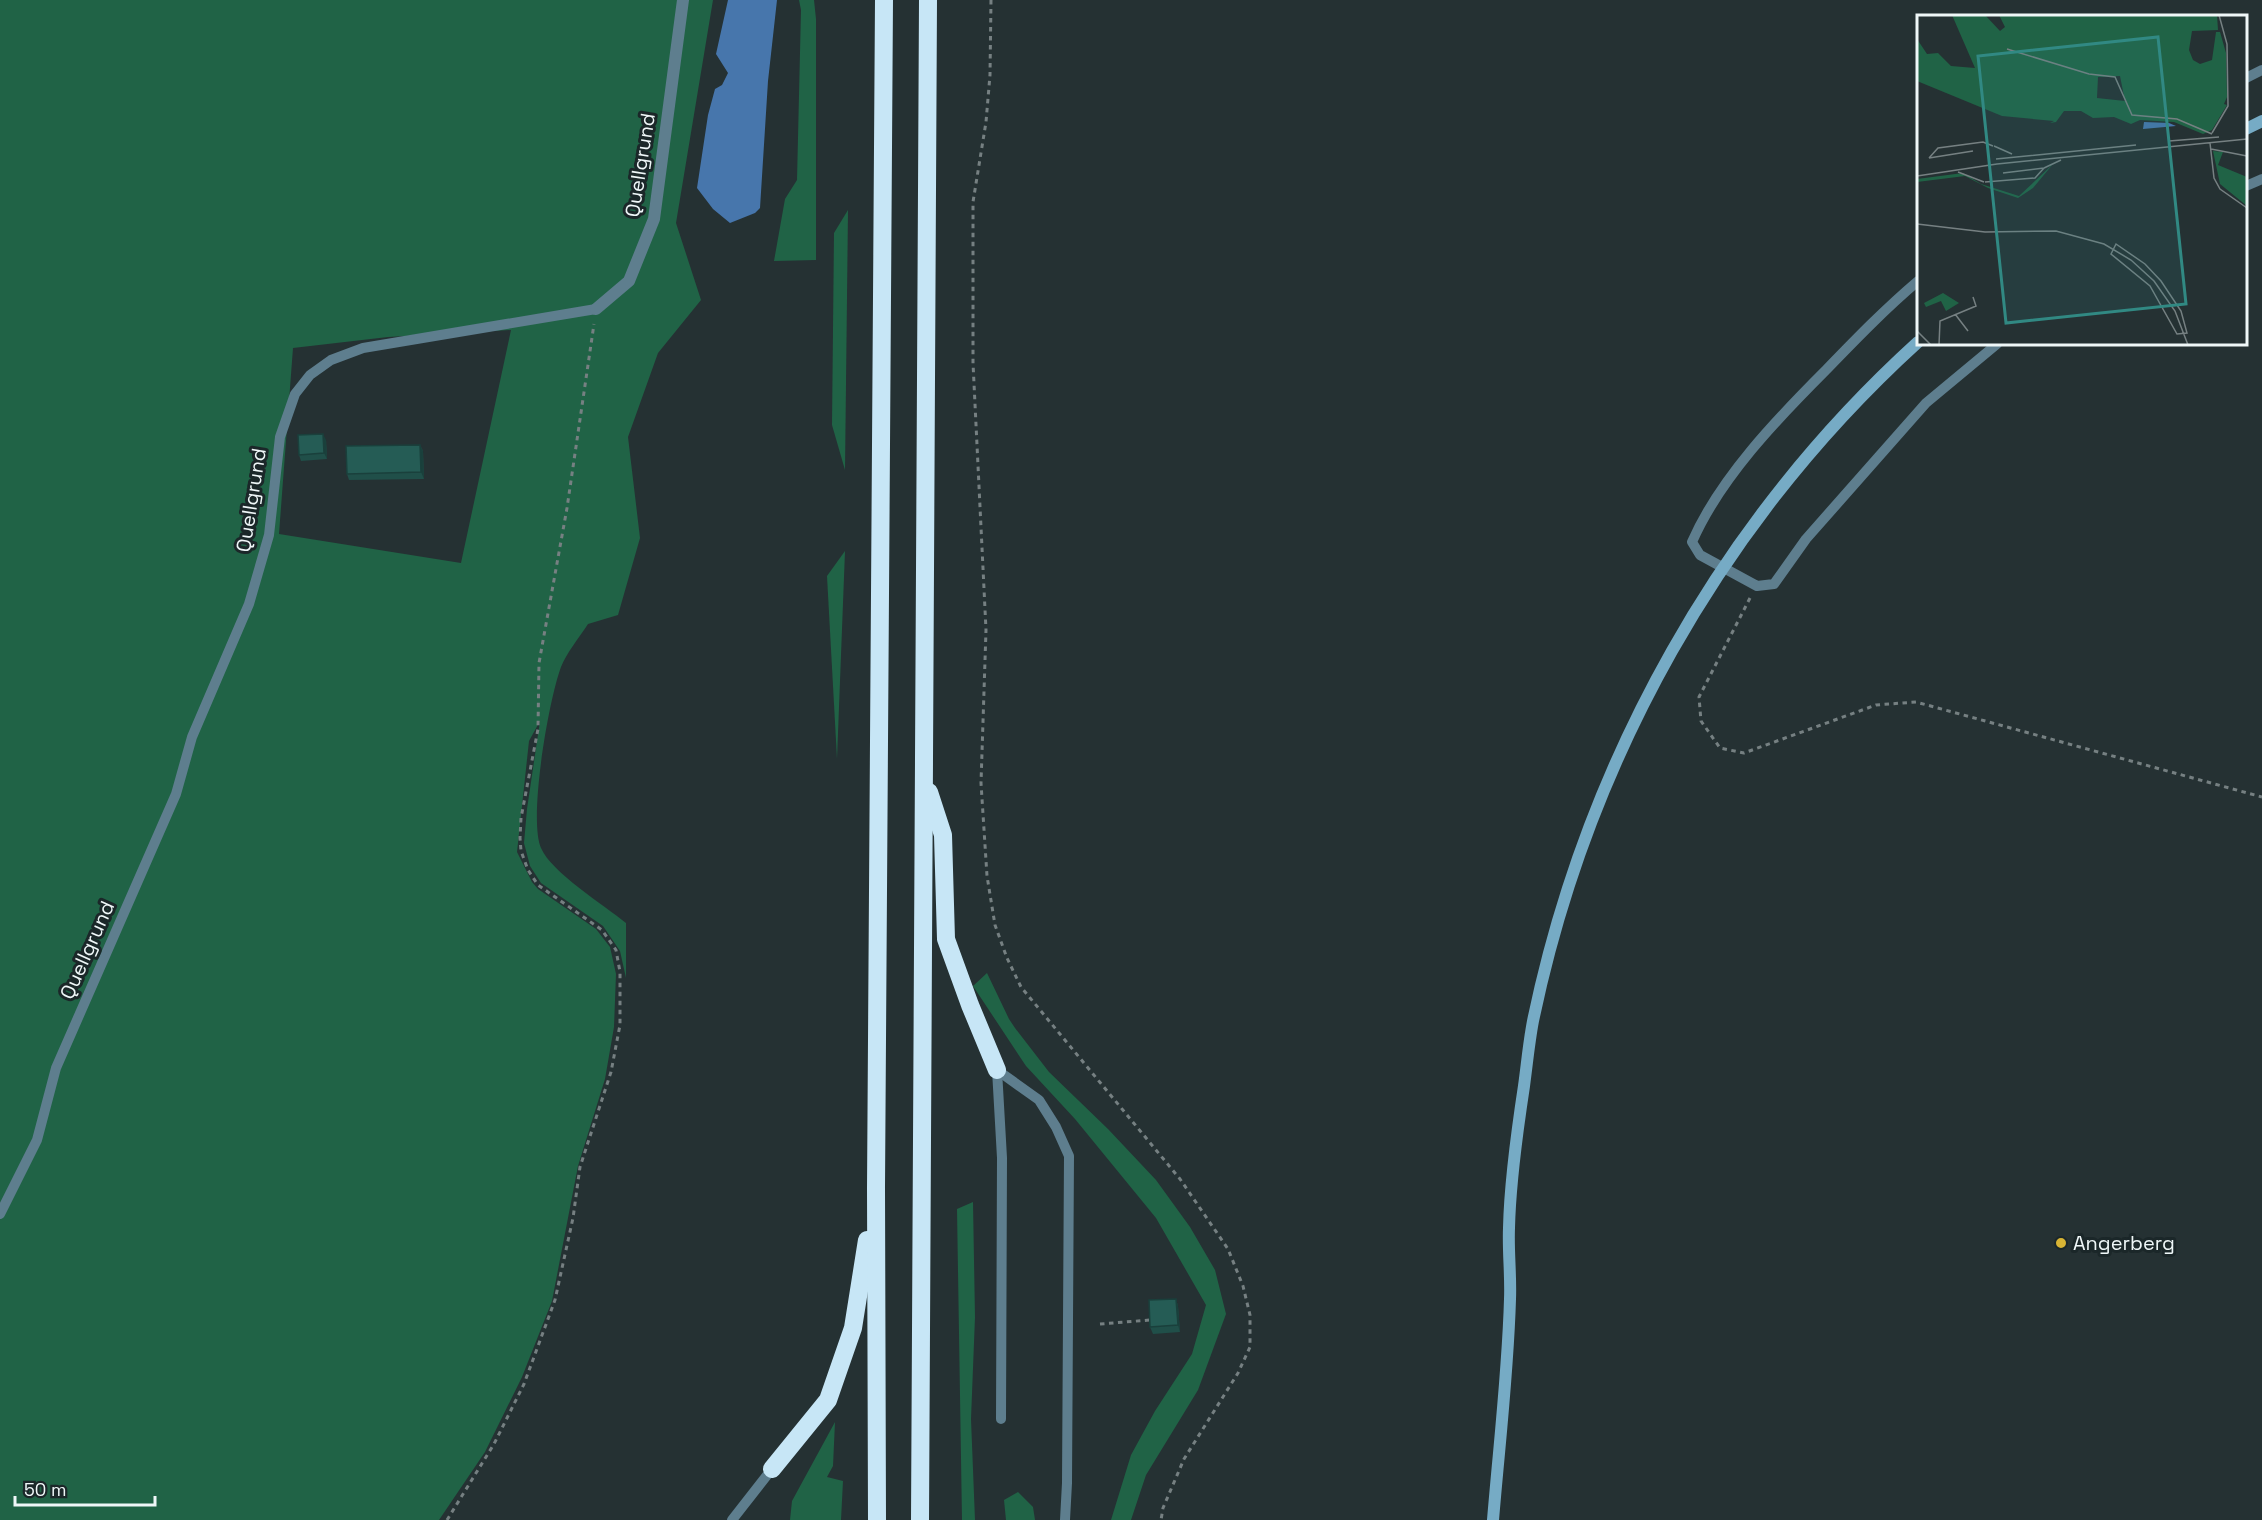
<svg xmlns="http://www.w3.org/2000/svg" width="2262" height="1520" font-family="'Space Grotesk',sans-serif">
<rect width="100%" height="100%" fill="#253133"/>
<!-- green -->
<g fill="#206346" fill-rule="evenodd">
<path d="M0 0H713L676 223 701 300 658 353 628 437 640 538 618 615 588 624C579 638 567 652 561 667 549 699 528 818 541 848 551 872 604 905 626 923V978L620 951 603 926 541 883 530 866 524 843 527 809 540 721 529 741 517 852 532 882 538 889 596 929 610 947 616 974 614 1027 605 1079 578 1166 552 1301 522 1377 485 1452 439 1520H0ZM511 330 461 563 279 534 293 348 388 337Z"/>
<polygon points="799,0 814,0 816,19 816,260 774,261 785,199 797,180 801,10"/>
<polygon points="848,210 845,470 832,425 834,233"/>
<polygon points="845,551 837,759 827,576"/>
<polygon points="987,973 1009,1019 1015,1028 1049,1072 1108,1129 1156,1180 1190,1227 1215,1270 1226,1314 1198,1390 1146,1475 1131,1520 1111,1520 1131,1455 1155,1411 1192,1354 1206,1305 1156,1218 1075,1119 1026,1066 973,986"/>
<polygon points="973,1202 975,1317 971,1419 975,1520 962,1520 957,1209"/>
<polygon points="835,1422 833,1466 827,1477 843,1481 841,1520 790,1520 792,1501"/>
<polygon points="1018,1492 1033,1507 1035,1520 1006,1520 1004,1500"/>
</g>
<!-- water -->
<polygon fill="#4776ac" points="728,0 777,0 768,81 760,208 755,213 730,223 713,209 697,188 708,115 715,89 722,85 728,73 716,54"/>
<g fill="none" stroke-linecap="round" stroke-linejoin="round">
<!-- path -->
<g stroke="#768082" stroke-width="3" stroke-dasharray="4.5 4.5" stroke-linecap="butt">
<polyline points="991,0 990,75 986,122 973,202 973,363 986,630 981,783 987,876 995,925 1007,958 1021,987 1180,1179 1228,1249 1243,1286 1250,1315 1250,1347 1238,1373 1184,1459 1163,1508 1161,1520"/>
<polyline points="1750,598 1699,697 1701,721 1720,748 1744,753 1876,705 1916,702 2262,797"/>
<polyline points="1100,1324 1150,1320"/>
<polyline points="447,1520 494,1444 524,1384 555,1300 573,1218 580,1167 611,1072 620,1025 620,972 616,950 602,930 538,885 528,870 521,851 520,838 521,818 538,729 539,663 567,508 594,324"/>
</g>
<!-- lane -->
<g stroke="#5e7e8e" stroke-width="10">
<polyline points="2246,78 2262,70"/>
<polyline points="2246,186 2262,179"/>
<path d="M1918 281C1885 309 1856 339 1826 370 1777 419 1720 478 1692 542L1700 555 1757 586 1774 584 1806 539 1926 403 1997 344"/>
<polyline points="997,1070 1039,1100 1056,1127 1069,1156 1067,1483 1065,1520"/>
<polyline points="997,1070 1002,1158 1001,1419"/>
<polyline points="0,1214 37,1140 56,1068 176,794 192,737 249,604 269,535 280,437 295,394 310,375 331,360 363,348 596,309"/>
<polyline points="732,1520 772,1469"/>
</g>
<!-- street -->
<polyline stroke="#5e7e8e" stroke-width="12" points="596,309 629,281 654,219 683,0"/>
<!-- secondary -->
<g stroke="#76abc5" stroke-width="12">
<polyline points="2246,129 2262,121"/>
<path d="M1493 1520C1499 1447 1508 1372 1510 1299 1511 1276 1508 1252 1509 1228 1510 1181 1517 1132 1524 1086 1527 1064 1529 1042 1533 1021 1587 761 1721 521 1918 342"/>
</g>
<!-- highway -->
<g stroke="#c7e6f6" stroke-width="18">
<polyline points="929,792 943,835 946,939 970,1005 997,1070"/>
<polyline points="772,1469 828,1400 853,1328 867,1240"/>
<polyline points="877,1520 876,1188 884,0"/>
<polyline points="920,1520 928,0"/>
</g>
</g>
<!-- wall -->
<g fill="#204f49">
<polygon points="326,440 327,459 301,461 299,455"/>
<polygon points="420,445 423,451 424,479 349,480 347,474"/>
<polygon points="1176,1299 1178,1306 1180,1332 1153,1334 1150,1327"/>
</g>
<!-- shaded-wall -->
<g fill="#1a403c">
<polygon points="323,434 326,440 327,459 324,453"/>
<polygon points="420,445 423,451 424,479 421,472"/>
<polygon points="1176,1299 1178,1306 1180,1332 1178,1325"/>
</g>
<!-- building -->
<g fill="#255c55" stroke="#1a403c" stroke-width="1.5">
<polygon points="323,434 324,453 299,455 298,435"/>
<polygon points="420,445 421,472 347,474 346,446"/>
<polygon points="1176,1299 1178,1325 1150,1327 1149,1300"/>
</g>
<!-- markers -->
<circle fill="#d8b434" stroke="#1b2729" stroke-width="2" cx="2061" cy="1243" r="6"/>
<g text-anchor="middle" stroke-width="6" stroke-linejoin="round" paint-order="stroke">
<!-- street labels -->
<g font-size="20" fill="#eff7f8" stroke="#1b2729">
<text transform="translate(640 165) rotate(-81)" y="7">Quellgrund</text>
<text transform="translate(251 500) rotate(-81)" y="7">Quellgrund</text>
<text transform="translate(87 950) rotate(-66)" y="7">Quellgrund</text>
</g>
<!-- poi labels -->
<g font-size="20" fill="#eff7f8" stroke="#1b2729" text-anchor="start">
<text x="2073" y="1250">Angerberg</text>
</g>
</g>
<!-- overview -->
<g transform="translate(1917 15)">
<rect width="330" height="330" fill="#253133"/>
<path d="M35 0H68L83 16 88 12 82 0H300L301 15 275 16 272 35 276 45 283 49 295 45 299 17H303L309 38 310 82 307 89 310 90 295 115 286 119 257 107 223 105 214 109 197 102 176 103 164 96H147L139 107 133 108 137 106 85 101 0 66V24L10 39 21 38 34 51 58 53ZM203 61 208 86 180 83 181 62ZM296 136 306 137 301 150 330 162V191L303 169ZM136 149 116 173 101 183 71 173 48 161 0 167V164L46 158 64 169 102 181ZM26 278 42 288 29 296 24 286 9 292 7 288Z" fill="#206346" fill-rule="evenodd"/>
<path d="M227 107 252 108 259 111 226 114Z" fill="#4776ac"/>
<path fill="none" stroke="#768082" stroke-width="1.5" d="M90 34 172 59 198 62 215 100 260 104 295 119M295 118 311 91 310 29 302 0M252 126 302 122M293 128 297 163 303 174 330 193M77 131 95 139M294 134 330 141M12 143 21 133 66 127 76 131M12 143 56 136M79 144 219 130M127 153 144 145M41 157 67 167M86 158 127 153M0 161 80 149 330 124M68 167 118 163 127 153M0 209 68 217 139 216 187 229 214 245 237 266 258 296 271 330M199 229 228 249 244 266 264 296 270 318 260 319 233 271 194 239ZM38 299 51 316M0 316 14 330M22 330 23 306 59 291 56 282"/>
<path fill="#318983" fill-opacity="0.15" stroke="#318983" stroke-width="3" d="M241 22 269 289 89 308 61 41Z"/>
<rect width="330" height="330" fill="none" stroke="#eff7f8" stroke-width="3"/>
</g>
<!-- scale -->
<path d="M15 1496v9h140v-9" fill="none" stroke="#eff7f8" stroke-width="3"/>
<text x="24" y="1496" font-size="18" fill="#eff7f8" stroke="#1b2729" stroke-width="4.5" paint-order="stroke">50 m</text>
</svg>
